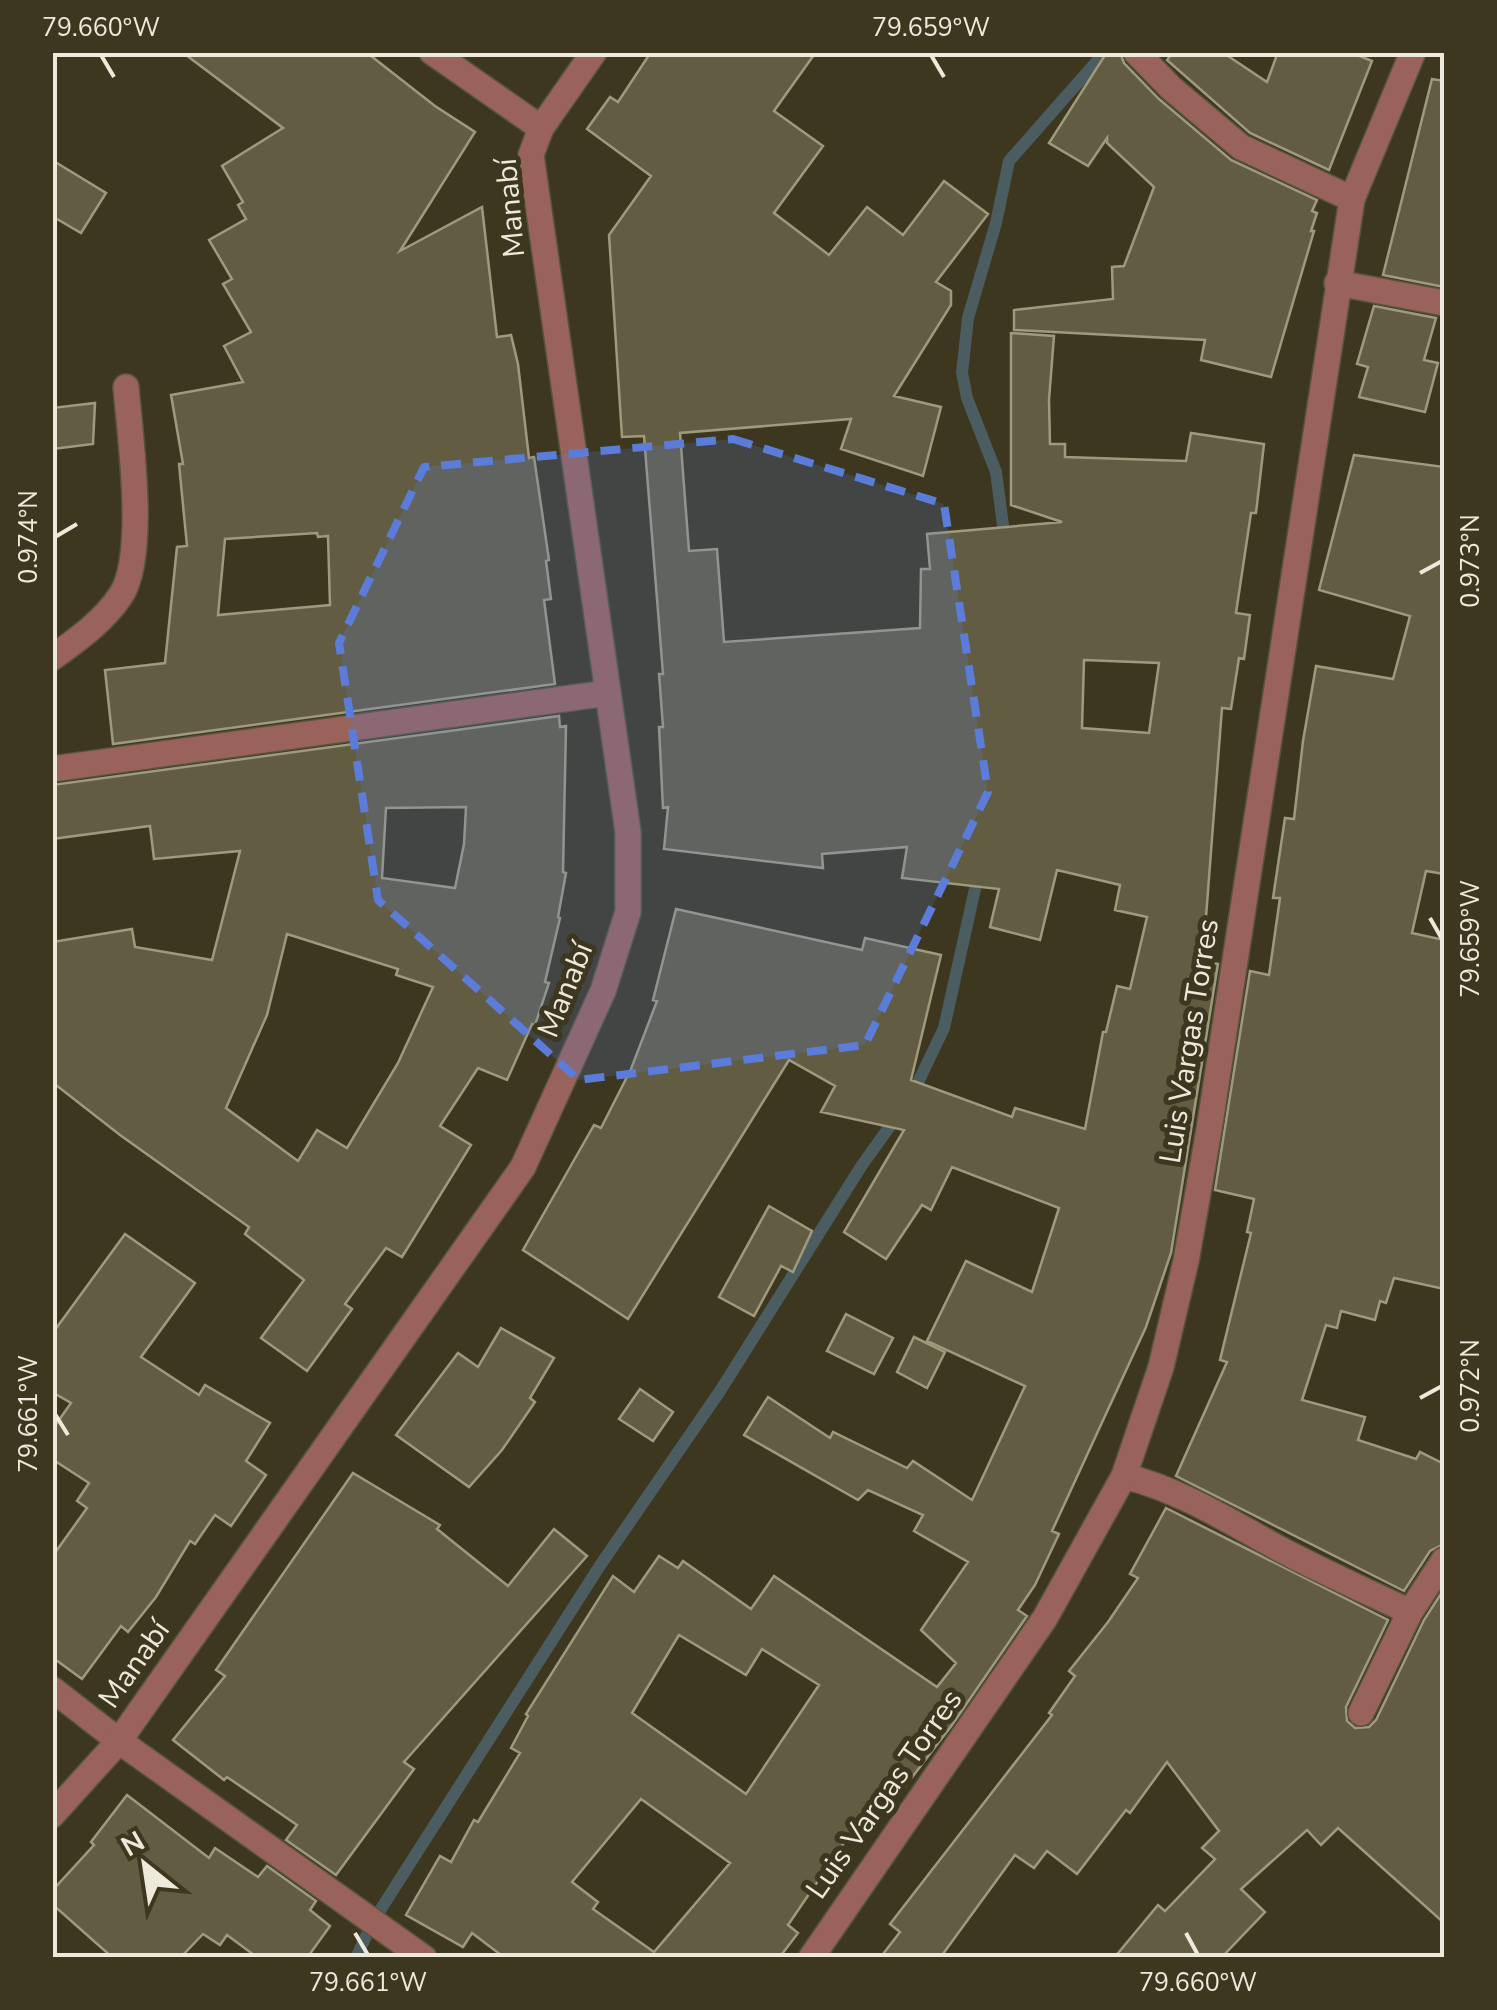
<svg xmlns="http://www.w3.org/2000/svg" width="1497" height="2010" font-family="'Nunito Sans',sans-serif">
<rect width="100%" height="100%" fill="#3c371e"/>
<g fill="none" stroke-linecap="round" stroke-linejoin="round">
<!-- stream -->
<g stroke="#4b5d60" stroke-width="12">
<polyline points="1005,541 996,472 967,398 962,373 968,318 996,223 1009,161 1105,52"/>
<polyline points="912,1095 944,1028 979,871"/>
<polyline points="356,1958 372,1923 599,1567 720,1391 862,1165 898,1115"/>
</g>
</g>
<!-- building -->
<g fill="#625d42" stroke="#9f9a7d" stroke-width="2.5" fill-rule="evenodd">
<path d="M182 52H366L435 106 475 132 400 251 482 207 497 337 511 335 518 364 529 458 534 457 549 560 546 561 551 599 544 600 555 684 113 744 105 670 165 663 177 547 187 546 179 464H183L171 395 243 382 224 346 251 332 223 284 232 279 209 240 246 219 238 205 243 202 222 166 283 128ZM317 533 318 537 328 536 330 605 218 615 225 539Z"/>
<path d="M651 52H816L774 111 823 146 774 213 829 255 867 207 903 235 944 181 988 214 936 282 951 291V305L894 396 941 407 923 476 841 449 851 419 680 433 689 551 717 549 724 642 920 628 921 569H930L927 534 1062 522 1011 505V333L1054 336 1049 400 1050 444H1065V457L1186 461 1191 433 1264 444 1256 513H1251L1236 613 1250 615 1244 659 1239 658 1231 709 1222 708 1206 917 1198 959 1218 964 1171 1253 1146 1327 1052 1531 1059 1534 1035 1585 1018 1610 1027 1616 952 1725 887 1810 879 1804 861 1832 854 1828 788 1925 798 1933 779 1958H505L472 1933 463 1947 406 1915 440 1856 451 1862 474 1820 478 1822 520 1753 511 1748 528 1716 526 1714 613 1576 634 1592 659 1556 678 1568 683 1561 751 1609 774 1576 937 1687 956 1663 921 1630 968 1562 914 1531 923 1515 868 1490 858 1500 744 1435 768 1397 830 1438 833 1432 907 1468 913 1461 972 1500 1025 1386 927 1341 966 1261 1032 1292 1059 1208 952 1167 931 1210 922 1205 886 1259 844 1232 904 1130 821 1112 835 1086 789 1060 628 1319 523 1250 594 1125 601 1128 631 1069 657 1001 653 1000 676 909 862 950 865 938 941 955 911 1080 1012 1117 1015 1108 1085 1129 1103 1032H1106L1117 986 1130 989 1147 917 1115 910 1120 885 1057 870 1040 940 990 927 999 889 902 878 907 847 822 854 823 868 664 849 668 807 663 808 659 727H663L659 674H663L644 436 622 437 609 235 651 176 587 129 610 97 618 102ZM1084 660 1159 663 1149 733 1082 728ZM679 1635 746 1675 762 1649 819 1685 746 1794 632 1713ZM641 1799 730 1863 654 1952 593 1909 598 1902 572 1882Z"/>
<polygon points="1107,52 1120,52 1124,63 1159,99 1231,160 1317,200 1312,211 1317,213 1311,231 1314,231 1271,377 1201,360 1205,340 1014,330 1014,310 1113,299 1112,267 1124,266 1154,187 1107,143 1107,138 1088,166 1049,143"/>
<polygon points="1173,52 1222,52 1267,82 1278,52 1350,52 1372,61 1329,170 1250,133 1167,60"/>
<polygon points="1432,79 1444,81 1444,287 1383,275"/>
<polygon points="52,160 106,193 81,233 52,216"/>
<polygon points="1374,306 1436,318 1424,360 1438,363 1425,412 1359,397 1368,367 1357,364"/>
<polygon points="95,403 93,444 52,449 52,408"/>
<polygon points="1354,455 1444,467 1444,874 1426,871 1412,933 1444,940 1444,1289 1394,1278 1386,1303 1380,1301 1375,1320 1341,1311 1337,1328 1326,1325 1302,1400 1365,1417 1358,1440 1416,1459 1420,1452 1444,1464 1444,1544 1430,1551 1404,1591 1176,1476 1227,1362 1220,1360 1251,1233 1247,1232 1254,1199 1215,1190 1250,971 1269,975 1280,898 1273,898 1285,818 1294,819 1303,741 1316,666 1393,679 1410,616 1319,590"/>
<path d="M559 716 560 727 566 726 563 872 566 873 558 917 560 918 545 982 549 983 535 1025 532 1024 507 1080 478 1068 440 1126 471 1145 402 1257 386 1248 345 1304 352 1309 307 1371 261 1338 304 1280 245 1234 249 1227 120 1135 52 1082V942L132 929 135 947 212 960 240 851 154 859 150 826 52 839V785ZM466 807 464 844 455 888 382 878 386 808ZM287 934 398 969 396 975 433 987 398 1063 347 1148 317 1130 298 1161 226 1108 267 1015Z"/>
<polygon points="769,1206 812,1231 793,1272 781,1266 754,1316 719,1297"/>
<polygon points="125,1234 195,1283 141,1357 199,1395 205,1385 270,1423 246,1461 266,1475 231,1526 215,1515 195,1544 190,1541 156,1597 128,1632 121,1626 82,1679 52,1657 52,1557 87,1508 77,1501 89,1483 52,1459 52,1430 71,1403 52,1392 52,1334"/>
<polygon points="846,1314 893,1338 874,1374 827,1351"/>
<polygon points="501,1328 554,1358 530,1398 535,1402 502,1450 469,1487 396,1435 458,1353 478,1367"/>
<polygon points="914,1337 945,1352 927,1388 897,1372"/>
<polygon points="640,1389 673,1412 653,1441 619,1419"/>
<polygon points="353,1473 440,1525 437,1529 508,1586 554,1529 587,1556 404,1762 414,1769 336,1875 286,1840 297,1825 227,1777 224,1780 173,1740 225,1676 216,1670"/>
<polygon points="1166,1508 1388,1620 1346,1707 1347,1721 1355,1728 1369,1727 1376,1720 1424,1620 1444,1589 1444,1923 1338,1828 1321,1845 1307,1830 1241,1889 1265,1912 1221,1958 1114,1958 1158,1905 1165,1911 1215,1859 1202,1848 1219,1831 1167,1762 1130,1813 1126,1810 1077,1874 1047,1851 1034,1868 1015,1855 940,1958 880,1958 900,1932 890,1924 1052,1715 1049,1713 1075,1676 1069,1671 1108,1622 1138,1578 1130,1574"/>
<polygon points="127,1795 209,1858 215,1848 258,1877 267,1866 316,1901 310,1910 330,1926 307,1958 258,1958 227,1935 220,1945 203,1934 180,1958 113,1958 52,1904 52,1891 94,1845 91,1842"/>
</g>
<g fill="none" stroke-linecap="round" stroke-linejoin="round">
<!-- minor casing -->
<g stroke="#58543c" stroke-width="28">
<g id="minor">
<polyline points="432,52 541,128"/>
<polyline points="1136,52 1171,88 1241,147 1352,199"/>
<polyline points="1337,283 1444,303"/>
<path d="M52 658C77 640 104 621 121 595 147 555 130 436 126 387"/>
<polyline points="52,769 608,693"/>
<path d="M1124 1476C1178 1489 1229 1521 1278 1548 1321 1571 1366 1591 1410 1612"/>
<polyline points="52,1689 119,1741 424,1958"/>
<polyline points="1361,1713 1410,1612 1444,1560"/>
<polyline points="52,1815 119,1741 523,1167 603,991 628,912 628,832 531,155 541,128 594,52"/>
<polyline points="811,1958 1045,1618 1124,1476 1161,1367 1186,1261 1209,1130 1352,199 1413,52"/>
</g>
</g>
<!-- minor -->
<use href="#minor" stroke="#99635c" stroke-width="25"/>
</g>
<!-- marked area -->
<path fill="#5b7dd9" fill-opacity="0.2" stroke="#5b7dd9" stroke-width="8" stroke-dasharray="20 12" stroke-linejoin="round" d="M733 439 944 504 988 792 865 1045 579 1080 378 900 339 643 424 467Z"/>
<!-- ticks -->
<path fill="none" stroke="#edeadb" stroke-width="4" d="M101 55 114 77M931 55 944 77M55 537 77 524M1420 573 1442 561M1430 918 1442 939M1420 1398 1442 1386M55 1414 68 1435M355 1933 368 1955M1186 1933 1198 1955"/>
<g text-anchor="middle" stroke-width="10" stroke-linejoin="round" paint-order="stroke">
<!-- street labels -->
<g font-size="30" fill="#edeadb" stroke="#3c371e">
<text transform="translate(510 208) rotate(-95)" y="10">Manabí</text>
<text transform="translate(565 990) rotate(-68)" y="10">Manabí</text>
<text transform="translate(1189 1041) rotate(-81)" y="10">Luis Vargas Torres</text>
<text transform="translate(134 1664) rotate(-55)" y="10">Manabí</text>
<text transform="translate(884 1794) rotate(-55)" y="10">Luis Vargas Torres</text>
</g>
</g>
<!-- border -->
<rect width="1497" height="2010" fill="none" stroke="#3c371e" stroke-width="110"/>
<!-- north arrow -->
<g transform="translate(145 1865) rotate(330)" stroke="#3c371e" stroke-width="8" paint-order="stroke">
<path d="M0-8L18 38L0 25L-18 38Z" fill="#edeadb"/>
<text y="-15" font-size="28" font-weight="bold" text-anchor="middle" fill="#edeadb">N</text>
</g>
<rect x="55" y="55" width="1387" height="1900" fill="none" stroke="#edeadb" stroke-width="4"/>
<g font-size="25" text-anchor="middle" fill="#edeadb">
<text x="101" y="36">79.660°W</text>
<text x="931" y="36">79.659°W</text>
<text transform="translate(28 537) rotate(-90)" y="9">0.974°N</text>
<text transform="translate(1470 561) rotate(-90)" y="9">0.973°N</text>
<text transform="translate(1470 939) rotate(-90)" y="9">79.659°W</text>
<text transform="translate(1470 1386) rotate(-90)" y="9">0.972°N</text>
<text transform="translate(28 1414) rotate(-90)" y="9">79.661°W</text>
<text x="368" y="1991">79.661°W</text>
<text x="1198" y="1991">79.660°W</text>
</g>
</svg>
